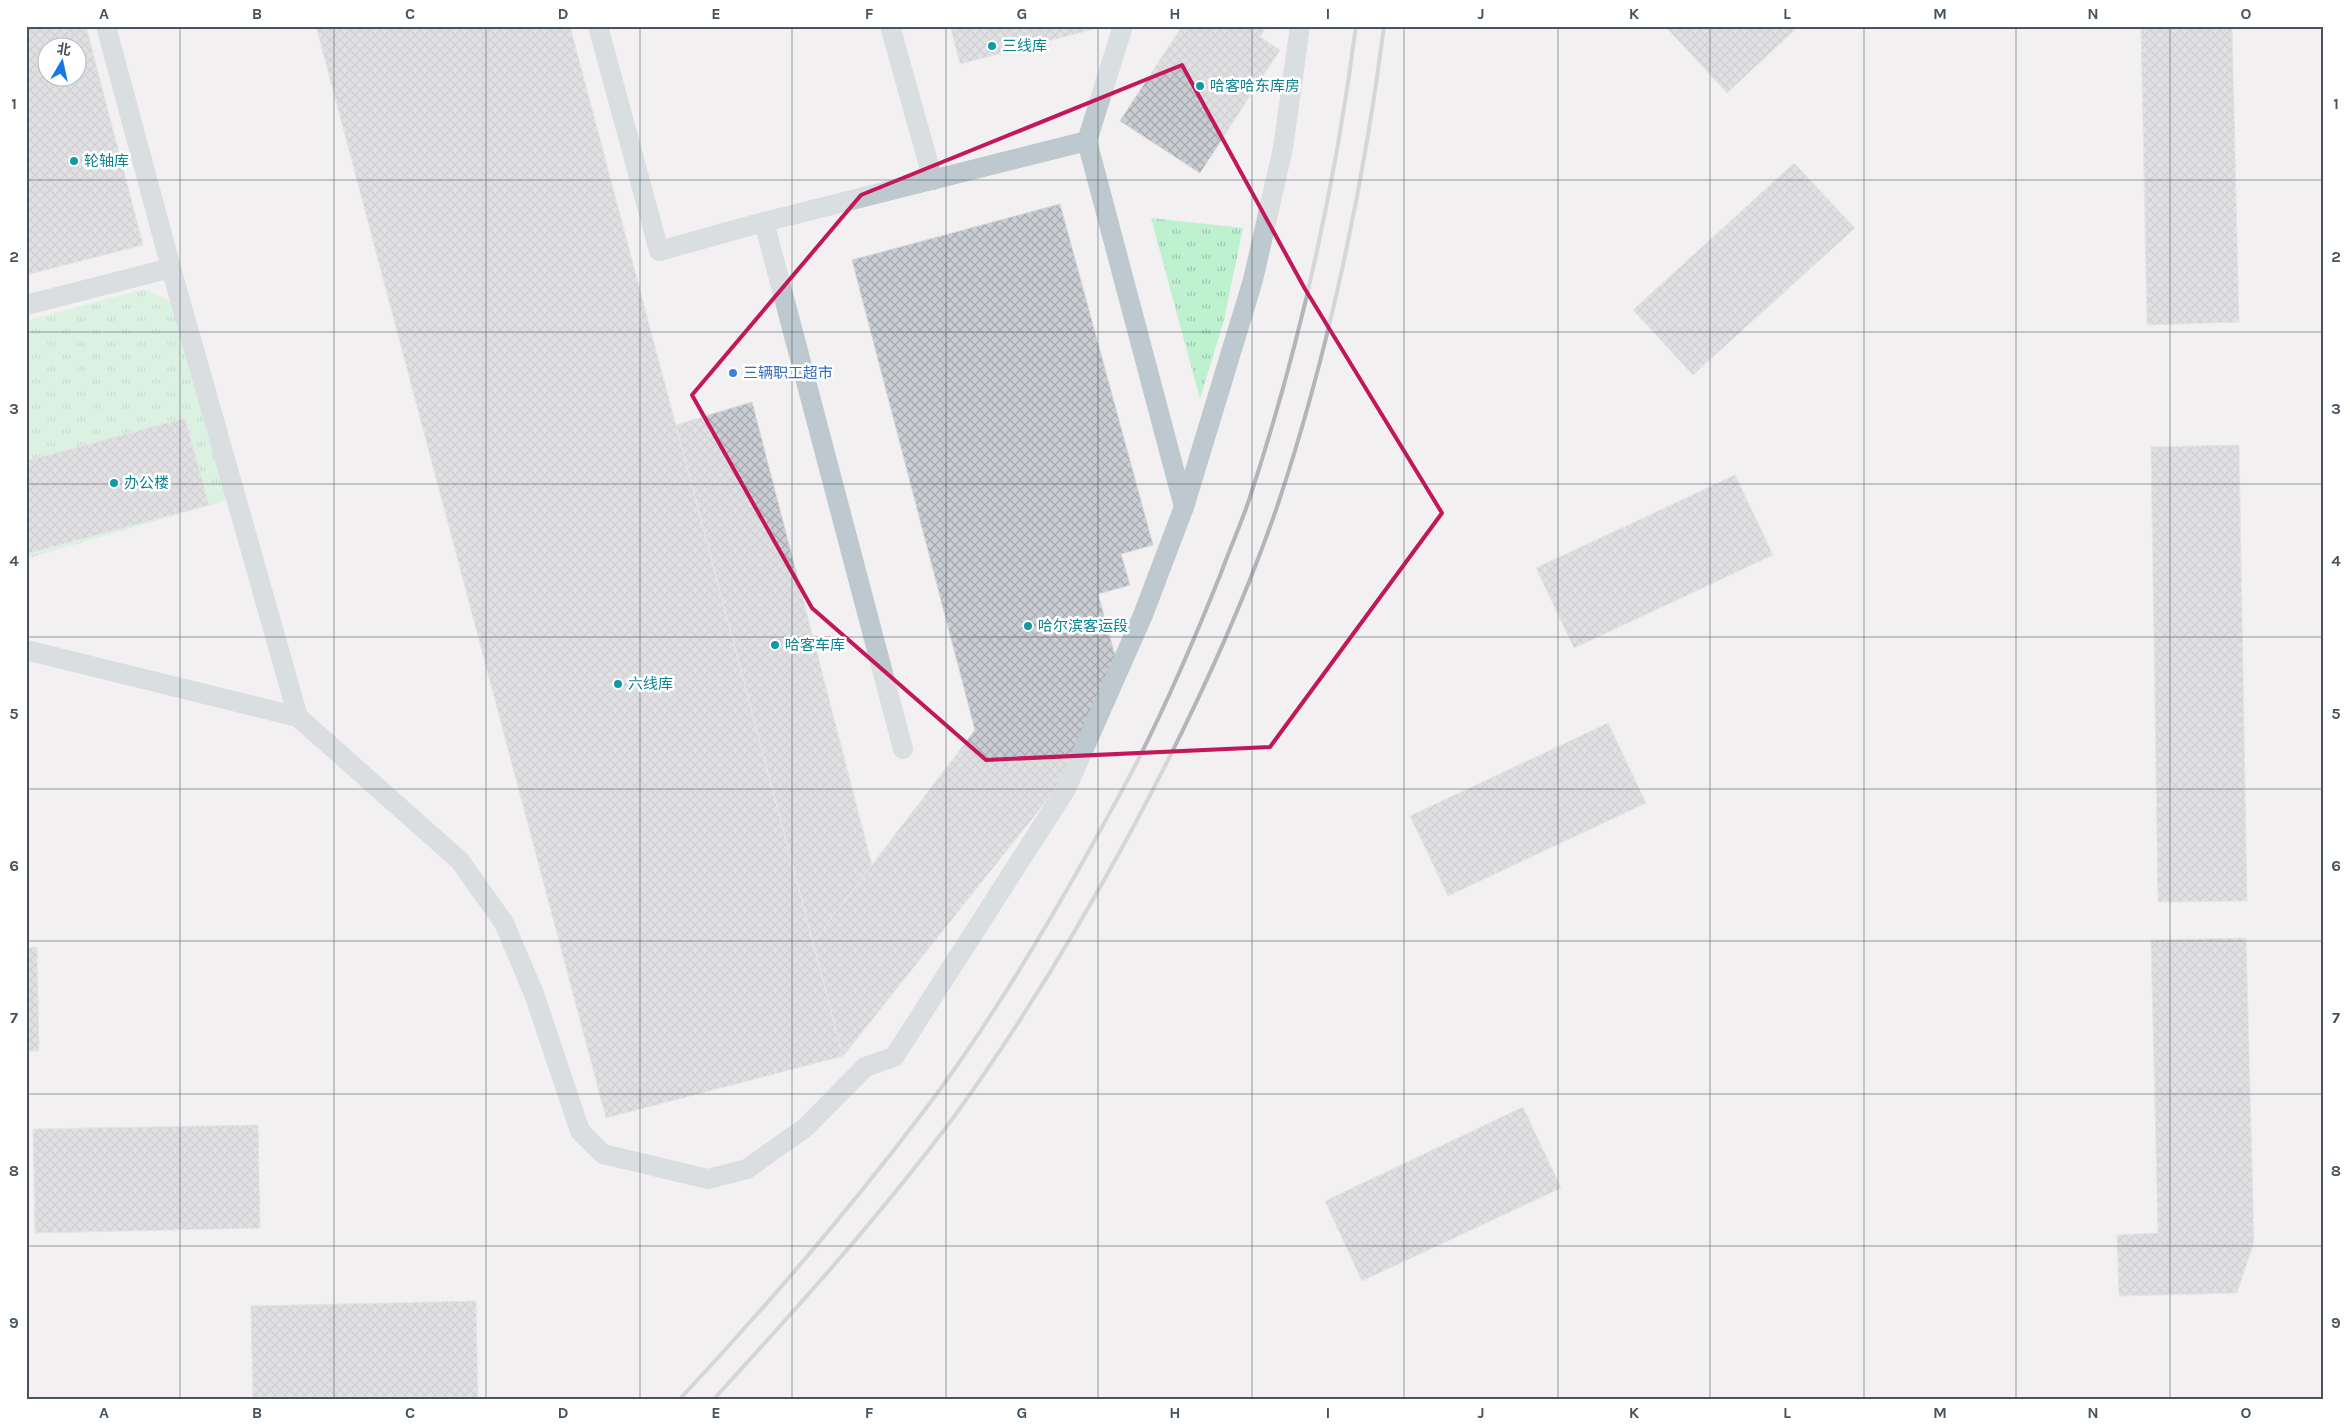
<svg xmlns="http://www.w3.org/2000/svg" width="2350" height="1426" font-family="Karla,'Noto Sans SC',sans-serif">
<defs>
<pattern id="grass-tufts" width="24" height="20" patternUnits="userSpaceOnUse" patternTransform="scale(1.25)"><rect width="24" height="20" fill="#bef1d0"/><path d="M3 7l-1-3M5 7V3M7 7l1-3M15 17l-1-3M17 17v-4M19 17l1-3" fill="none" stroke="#9cc6ac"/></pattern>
<pattern id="building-cross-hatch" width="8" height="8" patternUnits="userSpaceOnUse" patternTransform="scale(1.25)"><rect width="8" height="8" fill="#cacdd2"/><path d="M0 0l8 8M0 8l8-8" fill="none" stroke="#a6a9ae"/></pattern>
</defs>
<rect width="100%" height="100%" fill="#f2f0f0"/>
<!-- grass -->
<g fill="url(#grass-tufts)">
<polygon points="1151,218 1243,228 1224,320 1200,399"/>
<polygon points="144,289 177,305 231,499 26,559 26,321"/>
</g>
<!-- building -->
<g fill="url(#building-cross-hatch)" stroke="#d4d6db" fill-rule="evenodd">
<path d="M26 26H86L143 245 26 275ZM48 48H78V78H48Z"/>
<polygon points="316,26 570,26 843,1056 606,1118"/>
<polygon points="950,26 1098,26 1098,28 960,64"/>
<polygon points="1182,26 1267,26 1260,37 1280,50 1200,173 1120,121"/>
<polygon points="1667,26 1799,26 1727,93 1666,27"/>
<polygon points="2141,26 2232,26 2239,322 2147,325"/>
<polygon points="1794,163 1855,228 1693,375 1633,310"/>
<polygon points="1060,204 1153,545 1121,554 1130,585 1098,594 1116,659 1055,790 843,1056 813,942 975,730 852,260"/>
<polygon points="752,402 872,865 813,942 676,425"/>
<polygon points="185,418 209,505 26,554 26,461"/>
<polygon points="2239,445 2247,901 2158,902 2151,447"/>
<polygon points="1735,475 1773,555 1574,648 1536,568"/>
<polygon points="1608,723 1646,803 1448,896 1410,816"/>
<polygon points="2246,938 2254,1242 2237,1293 2119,1296 2117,1235 2158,1233 2151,940"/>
<polygon points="37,947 39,1051 26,1051 26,948"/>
<polygon points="1523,1107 1561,1188 1362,1281 1325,1201"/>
<polygon points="258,1125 260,1228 35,1233 33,1129"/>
<polygon points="476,1301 478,1400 253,1400 251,1306"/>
</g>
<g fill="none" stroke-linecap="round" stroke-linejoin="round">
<!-- lane -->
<g stroke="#bdc8cf" stroke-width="20">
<polyline points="106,26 171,268 298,717"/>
<polyline points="598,26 659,251 764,222 1087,141 1123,26"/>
<polyline points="890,26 933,180"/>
<polyline points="1087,141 1184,507"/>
<polyline points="764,222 903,749"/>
<polyline points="26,305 171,268"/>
<polyline points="26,650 298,717 460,861 504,923 534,994 580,1131 603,1154 708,1179 747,1169 806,1127 865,1067 894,1057 1066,789 1143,615 1184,507 1253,280 1283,148 1300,26"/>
</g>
<!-- rail -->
<g stroke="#b2b5ba" stroke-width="4">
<path d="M679 1400C766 1307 850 1209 927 1107 988 1026 1041 937 1090 849 1107 817 1126 785 1142 752 1171 694 1197 633 1221 573 1230 548 1241 524 1249 500 1300 346 1335 187 1356 26"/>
<path d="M713 1400C797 1308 882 1214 956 1114 1020 1025 1077 931 1129 835 1186 729 1238 620 1277 507 1328 355 1364 185 1384 26"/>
</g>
</g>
<!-- marked area -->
<path d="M0 0H2350V1426H0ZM1182 65 1305 289 1442 513 1270 747 986 760 812 608 692 395 861 195Z" fill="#f2f0f0" fill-opacity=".55" fill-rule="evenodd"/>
<path fill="none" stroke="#c2185b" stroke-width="4" stroke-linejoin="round" d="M1182 65 1305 289 1442 513 1270 747 986 760 812 608 692 395 861 195Z"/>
<!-- grid -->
<path fill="none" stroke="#47545e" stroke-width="1" stroke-opacity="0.55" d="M180 26V1400M334 26V1400M486 26V1400M640 26V1400M792 26V1400M946 26V1400M1098 26V1400M1252 26V1400M1404 26V1400M1558 26V1400M1710 26V1400M1864 26V1400M2016 26V1400M2170 26V1400M26 180H2324M26 332H2324M26 484H2324M26 637H2324M26 789H2324M26 941H2324M26 1094H2324M26 1246H2324"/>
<!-- markers -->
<g fill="#0f9aa8" stroke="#fff" stroke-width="2">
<circle cx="992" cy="46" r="5"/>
<circle cx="1200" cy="86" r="5"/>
<circle cx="74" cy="161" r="5"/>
<circle cx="114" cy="483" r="5"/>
<circle cx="1028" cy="626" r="5"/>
<circle cx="775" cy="645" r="5"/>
<circle cx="618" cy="684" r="5"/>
</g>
<circle fill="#3f7fe0" stroke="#fff" stroke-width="2" cx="733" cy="373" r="5"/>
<g text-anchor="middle" stroke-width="5" stroke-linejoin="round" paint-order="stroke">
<!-- culture labels -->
<g font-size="15" fill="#0d838f" stroke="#fff" text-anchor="start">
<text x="1002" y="51">三线库</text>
<text x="1210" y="91">哈客哈东库房</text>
<text x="84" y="166">轮轴库</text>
<text x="124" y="488">办公楼</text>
<text x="1038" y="631">哈尔滨客运段</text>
<text x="785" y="650">哈客车库</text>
<text x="628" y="689">六线库</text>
</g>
<!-- shop labels -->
<g font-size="15" fill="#366cbe" stroke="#fff" text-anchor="start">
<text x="743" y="378">三辆职工超市</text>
</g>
</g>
<!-- border -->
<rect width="2350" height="1426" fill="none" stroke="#ffffff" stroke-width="55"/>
<!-- north arrow -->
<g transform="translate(62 62) rotate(9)"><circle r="24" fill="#ffffff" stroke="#b5bbbf"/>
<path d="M0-4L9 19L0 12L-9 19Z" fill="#1477e8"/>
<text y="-8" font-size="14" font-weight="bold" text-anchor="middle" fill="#47545e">北</text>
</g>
<rect x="28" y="28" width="2294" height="1370" fill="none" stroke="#47545e" stroke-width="2"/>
<g font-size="16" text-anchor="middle" font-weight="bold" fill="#47545e">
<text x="104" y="19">A</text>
<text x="257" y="19">B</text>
<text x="410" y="19">C</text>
<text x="563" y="19">D</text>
<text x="716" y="19">E</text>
<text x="869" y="19">F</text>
<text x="1022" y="19">G</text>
<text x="1175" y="19">H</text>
<text x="1328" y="19">I</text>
<text x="1481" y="19">J</text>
<text x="1634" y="19">K</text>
<text x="1787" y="19">L</text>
<text x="1940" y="19">M</text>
<text x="2093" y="19">N</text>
<text x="2246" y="19">O</text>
<text x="14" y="109">1</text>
<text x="2336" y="109">1</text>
<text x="14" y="262">2</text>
<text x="2336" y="262">2</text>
<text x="14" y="414">3</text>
<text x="2336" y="414">3</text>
<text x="14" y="566">4</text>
<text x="2336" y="566">4</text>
<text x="14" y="719">5</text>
<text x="2336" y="719">5</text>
<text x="14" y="871">6</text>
<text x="2336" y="871">6</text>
<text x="14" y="1023">7</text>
<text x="2336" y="1023">7</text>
<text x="14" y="1176">8</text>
<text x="2336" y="1176">8</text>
<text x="14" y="1328">9</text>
<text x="2336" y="1328">9</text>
<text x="104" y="1418">A</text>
<text x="257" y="1418">B</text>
<text x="410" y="1418">C</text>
<text x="563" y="1418">D</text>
<text x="716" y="1418">E</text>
<text x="869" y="1418">F</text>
<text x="1022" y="1418">G</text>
<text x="1175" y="1418">H</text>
<text x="1328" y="1418">I</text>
<text x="1481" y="1418">J</text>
<text x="1634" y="1418">K</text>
<text x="1787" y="1418">L</text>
<text x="1940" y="1418">M</text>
<text x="2093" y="1418">N</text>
<text x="2246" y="1418">O</text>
</g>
</svg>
